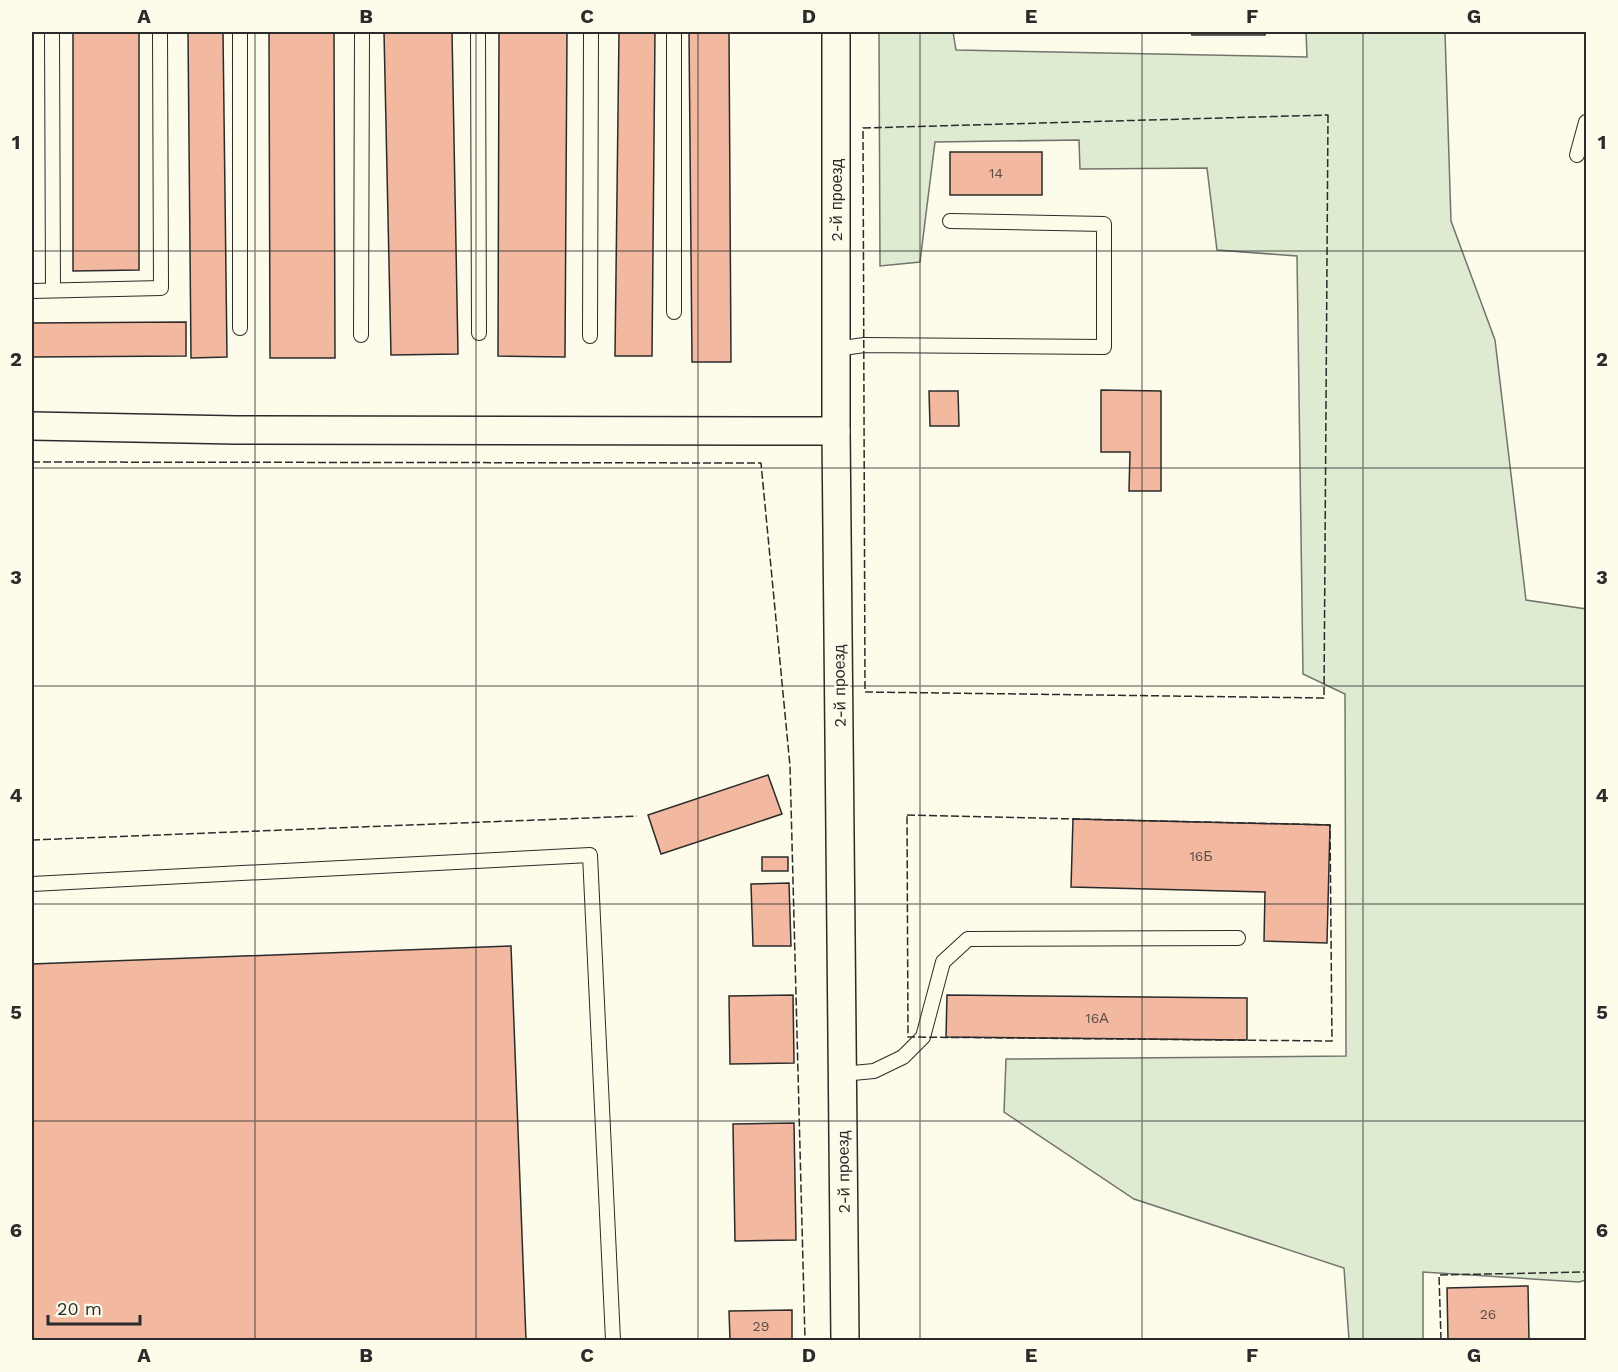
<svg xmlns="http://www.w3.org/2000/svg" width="1618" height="1372" font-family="'Work Sans',sans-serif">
<rect width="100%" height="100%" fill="#fdfbea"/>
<!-- green -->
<polygon fill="#deebd1" stroke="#74746e" stroke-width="1.5" points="879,32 953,32 956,50 1307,57 1306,32 1445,32 1451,221 1495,340 1526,600 1586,609 1586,1280 1579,1282 1423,1272 1423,1340 1349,1340 1344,1268 1134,1199 1004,1112 1006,1059 1346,1056 1345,694 1303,674 1297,256 1217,250 1207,168 1080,169 1079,140 935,142 920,262 880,266"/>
<!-- building -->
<g fill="#f2b8a0" stroke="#2b2b2b" stroke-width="1.5">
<polygon points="73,32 139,32 139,270 73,271"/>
<polygon points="188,32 223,32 227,357 191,358"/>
<polygon points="269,32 334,32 335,358 270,358"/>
<polygon points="384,32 452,32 458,354 391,355"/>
<polygon points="499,32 567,32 565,357 498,356"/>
<polygon points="619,32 655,32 652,356 615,356"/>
<polygon points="689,32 729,32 731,362 692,362"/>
<polygon points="1191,32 1265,32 1265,35 1192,35"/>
<rect x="950" y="152" width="92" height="43"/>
<polygon points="186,322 186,356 32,357 32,323"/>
<polygon points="1101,390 1161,391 1161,491 1129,491 1130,452 1101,452"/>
<polygon points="929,391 958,391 959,426 930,426"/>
<polygon points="768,775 782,814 661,854 648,815"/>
<polygon points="1073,819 1330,825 1327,943 1264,941 1265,892 1071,887"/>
<rect x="762" y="857" width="26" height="14"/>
<polygon points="789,883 791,946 753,946 751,884"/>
<polygon points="511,946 526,1340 32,1340 32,964"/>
<polygon points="793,995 794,1063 730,1064 729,996"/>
<polygon points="947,995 1247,998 1247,1040 946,1037"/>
<polygon points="794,1123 796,1240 735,1241 733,1124"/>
<polygon points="1528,1286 1529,1340 1448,1340 1447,1288"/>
<polygon points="792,1310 792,1340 730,1340 729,1311"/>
</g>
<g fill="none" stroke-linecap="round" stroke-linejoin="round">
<!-- lane casing -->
<g stroke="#2b2b2b" stroke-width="16">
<g id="lane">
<polyline points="52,32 53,290"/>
<polyline points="240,32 240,328"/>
<polyline points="478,32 479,333"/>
<polyline points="674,32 674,312"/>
<polyline points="1577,155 1586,122"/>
<polyline points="32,291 161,288 160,32"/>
<polyline points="361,335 362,32"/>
<polyline points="590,336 591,32"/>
<polyline points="836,349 864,345 1104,347 1104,224 950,221"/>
<polyline points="32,884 590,855 613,1340"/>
<polyline points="842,1074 874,1071 903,1057 923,1037 943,962 968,939 1238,938"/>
</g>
</g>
<!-- street casing -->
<g stroke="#2b2b2b" stroke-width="30">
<g id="street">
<polyline points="836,32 836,431 845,1340"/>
<polyline points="32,426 236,430 836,431"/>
</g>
</g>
<!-- lane -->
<use href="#lane" stroke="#fdfbea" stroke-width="14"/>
<!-- street -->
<use href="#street" stroke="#fdfbea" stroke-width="27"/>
<!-- fence -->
<g stroke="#2b2b2b" stroke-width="1.5" stroke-dasharray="8 3" stroke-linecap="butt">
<polygon points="1328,115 1324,698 865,692 863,128"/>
<polyline points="32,462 761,463 790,766 805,1340"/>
<polygon points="907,815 1330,825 1332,1041 908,1037"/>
<polyline points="32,840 637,816"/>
<polyline points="1441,1340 1439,1275 1586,1272"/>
</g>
</g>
<!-- grid -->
<path fill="none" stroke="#2b2b2b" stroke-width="1.5" stroke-opacity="0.55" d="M255 32V1340M476 32V1340M698 32V1340M920 32V1340M1142 32V1340M1363 32V1340M32 251H1586M32 468H1586M32 686H1586M32 904H1586M32 1121H1586"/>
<g text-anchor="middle" stroke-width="4.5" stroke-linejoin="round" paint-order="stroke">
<!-- number labels -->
<g font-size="14" fill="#5d4e48">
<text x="996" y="178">14</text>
<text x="1201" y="861">16Б</text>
<text x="1097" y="1023">16А</text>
<text x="1488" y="1319">26</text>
<text x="761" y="1331">29</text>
</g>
<!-- street labels -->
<g font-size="16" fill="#2b2b2b" stroke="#fdfbea">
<text transform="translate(836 200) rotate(-90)" y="6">2-й проезд</text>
<text transform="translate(839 686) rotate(-91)" y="6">2-й проезд</text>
<text transform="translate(843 1172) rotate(-91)" y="6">2-й проезд</text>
</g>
</g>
<!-- border -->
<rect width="1618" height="1372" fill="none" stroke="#fdfbea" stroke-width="66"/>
<!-- scale -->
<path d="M48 1315v9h92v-9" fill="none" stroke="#2b2b2b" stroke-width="3"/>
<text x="57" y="1315" font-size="18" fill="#2b2b2b" stroke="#fdfbea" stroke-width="4.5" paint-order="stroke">20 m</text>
<rect x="33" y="33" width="1552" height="1306" fill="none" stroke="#2b2b2b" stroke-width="2"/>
<g font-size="20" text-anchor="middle" font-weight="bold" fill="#2b2b2b">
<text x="144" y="23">A</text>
<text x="366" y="23">B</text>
<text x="587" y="23">C</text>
<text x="809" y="23">D</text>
<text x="1031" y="23">E</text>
<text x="1252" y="23">F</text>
<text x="1474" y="23">G</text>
<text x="16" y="149">1</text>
<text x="1602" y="149">1</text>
<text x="16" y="366">2</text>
<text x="1602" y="366">2</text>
<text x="16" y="584">3</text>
<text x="1602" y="584">3</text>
<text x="16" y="802">4</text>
<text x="1602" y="802">4</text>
<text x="16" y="1019">5</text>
<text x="1602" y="1019">5</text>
<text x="16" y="1237">6</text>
<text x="1602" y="1237">6</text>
<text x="144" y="1362">A</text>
<text x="366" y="1362">B</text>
<text x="587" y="1362">C</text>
<text x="809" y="1362">D</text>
<text x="1031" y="1362">E</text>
<text x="1252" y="1362">F</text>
<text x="1474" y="1362">G</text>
</g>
</svg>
